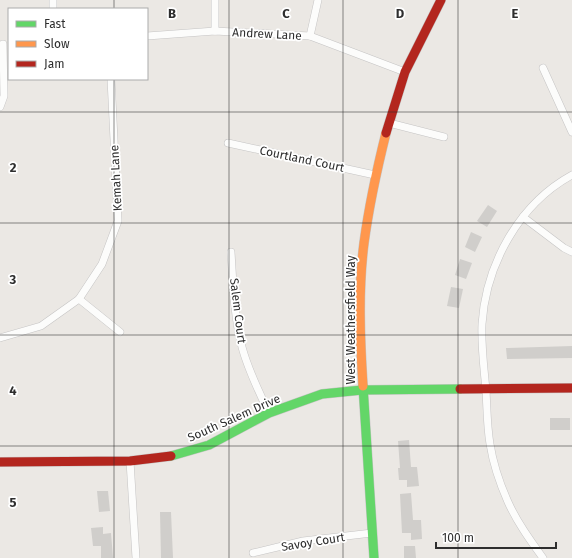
<svg xmlns="http://www.w3.org/2000/svg" width="572" height="558" font-family="'Fira Sans',sans-serif">
<rect width="100%" height="100%" fill="#ebe8e4"/>
<!-- building -->
<g fill="#d0cecb">
<polygon points="488,205 497,211 487,227 477,221"/>
<polygon points="471,232 482,237 475,252 465,247"/>
<polygon points="460,259 472,263 466,279 455,275"/>
<polygon points="451,287 463,289 459,308 447,306"/>
<polygon points="572,346 572,358 507,359 506,348"/>
<rect x="550" y="418" width="20" height="12"/>
<polygon points="409,440 411,467 417,467 419,486 407,487 407,480 399,480 398,468 400,468 398,441"/>
<polygon points="97,491 108,491 110,511 99,512"/>
<polygon points="411,493 413,520 421,520 422,539 411,540 411,533 402,533 400,494"/>
<polygon points="160,512 171,512 173,558 161,558"/>
<polygon points="103,527 103,534 111,533 113,558 101,558 101,546 93,546 91,528"/>
<polygon points="404,546 415,546 416,558 404,558"/>
</g>
<g fill="none" stroke-linecap="round" stroke-linejoin="round">
<!-- street casing -->
<g stroke="#c5c4c4" stroke-width="8">
<g id="street">
<polyline points="53,0 53,9"/>
<polyline points="215,0 215,31"/>
<polyline points="147,36 215,31 310,36 405,72"/>
<polyline points="310,36 318,0"/>
<polyline points="543,68 572,132"/>
<polyline points="0,107 4,96 3,44"/>
<polyline points="389,123 444,137"/>
<polyline points="228,143 375,175"/>
<polyline points="523,217 564,248 572,252"/>
<path d="M231 252C233 283 234 317 242 347 248 370 259 392 269 413"/>
<polyline points="79,299 120,332"/>
<polyline points="0,338 41,326 79,299 102,264 118,221 111,79"/>
<polyline points="130,461 136,558"/>
<polyline points="253,553 303,541 372,533"/>
<path d="M543 558C530 540 517 522 508 502 500 484 493 463 490 444 487 426 487 408 486 390 484 368 481 346 482 324 486 264 519 204 572 175"/>
</g>
</g>
<!-- fast casing -->
<g stroke="#c5c4c4" stroke-width="10">
<g id="fast">
<polyline points="363,386 374,558"/>
<polyline points="171,456 209,445 269,413 322,394 362,390 460,389"/>
</g>
</g>
<!-- slow casing -->
<g stroke="#c5c4c4" stroke-width="10">
<path id="slow" d="M363 386C360 339 358 290 364 243 369 206 377 169 386 133"/>
</g>
<!-- jam casing -->
<g stroke="#c5c4c4" stroke-width="10">
<g id="jam">
<polyline points="386,133 405,72 441,0"/>
<polyline points="460,389 572,388"/>
<polyline points="0,462 130,461 171,456"/>
</g>
</g>
<!-- street -->
<use href="#street" stroke="#fcfcfb" stroke-width="7"/>
<!-- fast -->
<use href="#fast" stroke="#63d668" stroke-width="9"/>
<!-- slow -->
<use href="#slow" stroke="#ff974d" stroke-width="9"/>
<!-- jam -->
<use href="#jam" stroke="#b3261e" stroke-width="9"/>
</g>
<!-- grid -->
<path fill="none" stroke="#2e2e2e" stroke-width="1" stroke-opacity="0.55" d="M114 0V9M229 0V558M343 0V558M458 0V558M114 79V558M0 112H572M0 223H572M0 335H572M0 446H572"/>
<g text-anchor="middle" stroke-width="3.5" stroke-linejoin="round" paint-order="stroke">
<!-- street labels -->
<g font-size="12" fill="#2e2e2e" stroke="#fff">
<text transform="translate(267 34) rotate(3)" y="4">Andrew Lane</text>
<text transform="translate(302 159) rotate(12)" y="4">Courtland Court</text>
<text transform="translate(116 178) rotate(-93)" y="4">Kemah Lane</text>
<text transform="translate(238 311) rotate(83)" y="4">Salem Court</text>
<text transform="translate(351 320) rotate(-90)" y="4">West Weathersfield Way</text>
<text transform="translate(234 418) rotate(-24)" y="4">South Salem Drive</text>
<text transform="translate(313 542) rotate(-9)" y="4">Savoy Court</text>
</g>
</g>
<g font-size="13" text-anchor="middle" font-weight="bold" fill="#2e2e2e" stroke="#fff" stroke-width="3.5" stroke-linejoin="round" paint-order="stroke">
<text x="172" y="18">B</text>
<text x="286" y="18">C</text>
<text x="400" y="18">D</text>
<text x="515" y="18">E</text>
<text x="13" y="172">2</text>
<text x="13" y="284">3</text>
<text x="13" y="395">4</text>
<text x="13" y="507">5</text>
</g>
<!-- legend -->
<rect x="8" y="8" width="140" height="72" fill="#ffffff" stroke="#ababab"/>
<rect x="16" y="21" width="20" height="6" fill="#63d668" stroke="#ababab"/>
<text x="44" y="28" font-size="12" fill="#2e2e2e">Fast</text>
<rect x="16" y="41" width="20" height="6" fill="#ff974d" stroke="#ababab"/>
<text x="44" y="48" font-size="12" fill="#2e2e2e">Slow</text>
<rect x="16" y="61" width="20" height="6" fill="#b3261e" stroke="#ababab"/>
<text x="44" y="68" font-size="12" fill="#2e2e2e">Jam</text>
<!-- scale -->
<path d="M436 542v6h120v-6" fill="none" stroke="#2e2e2e" stroke-width="2"/>
<text x="442" y="542" font-size="12" fill="#2e2e2e" stroke="#ffffff" stroke-width="3" paint-order="stroke">100 m</text>
</svg>
